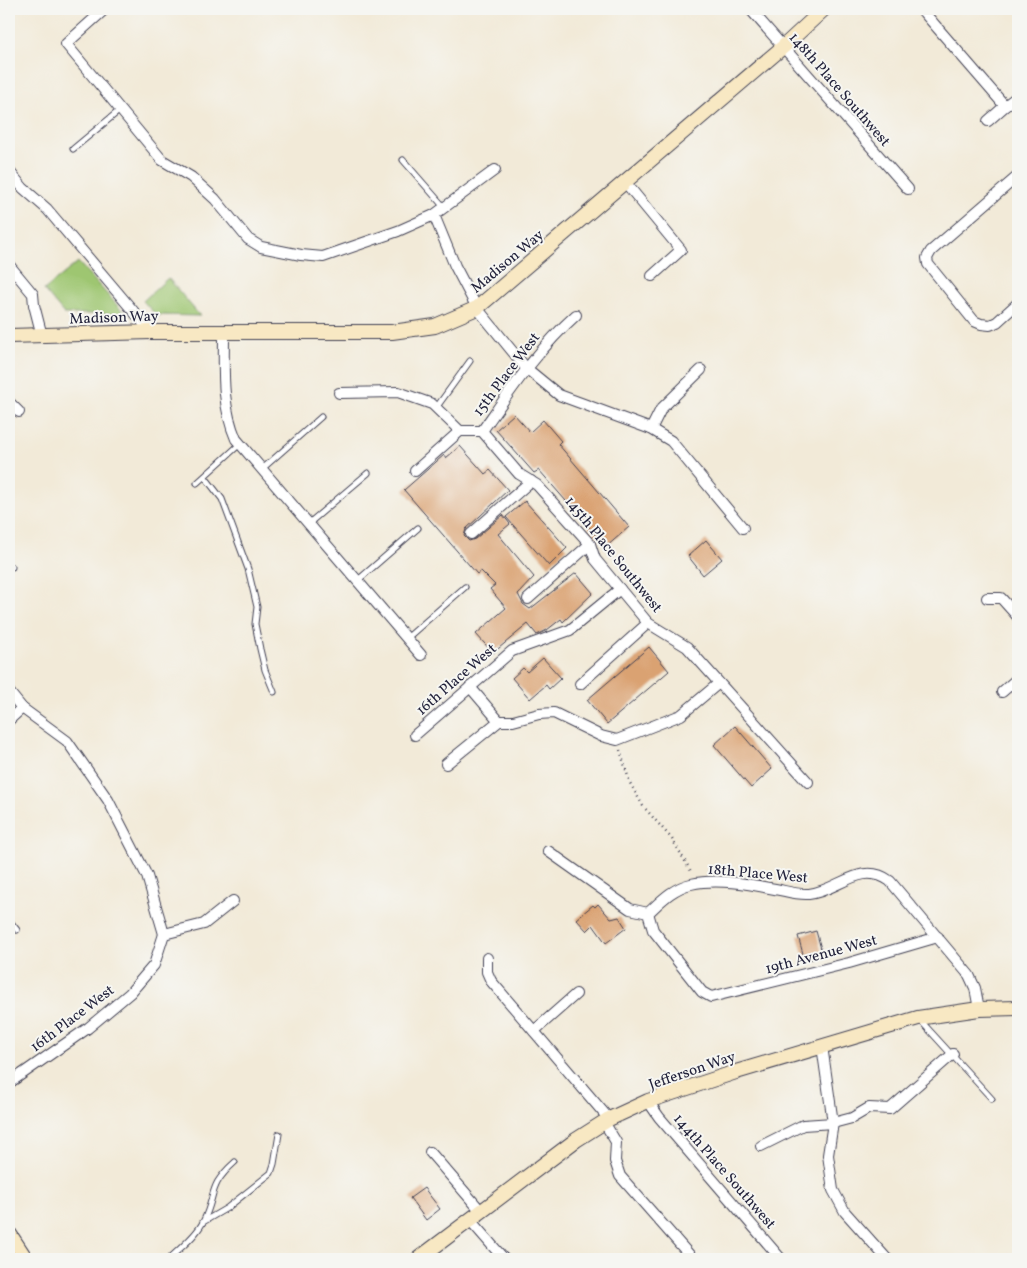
<svg xmlns="http://www.w3.org/2000/svg" width="1027" height="1268" font-family="Vollkorn,serif">
<rect width="100%" height="100%" fill="#f6f6f2"/>
<filter id="ink" filterUnits="userSpaceOnUse"><feTurbulence type="fractalNoise" baseFrequency=".02" numOctaves="2"/><feDisplacementMap in="SourceGraphic" scale="10" xChannelSelector="R" yChannelSelector="G"/><feConvolveMatrix kernelMatrix="1 2 1 2 8 2 1 2 1" color-interpolation-filters="sRGB"/></filter>
<filter id="wash" filterUnits="userSpaceOnUse"><feTurbulence type="fractalNoise" baseFrequency=".0096" numOctaves="4" result="noise"/><feDisplacementMap in="SourceGraphic" scale="20" xChannelSelector="R" yChannelSelector="G"/><feGaussianBlur stdDeviation="1.12" result="paint"/><feColorMatrix in="noise" values="0 0 0 0 0 0 0 0 0 0 0 0 0 0 0 0 0 1.4 0 .05"/><feComposite in="paint" operator="in"/></filter>
<g filter="url(#wash)">
<rect width="100%" height="100%" fill="#f2ead8"/>
<!-- green -->
<g fill="#9ec671" stroke="#607456">
<polygon points="78,262 125,314 64,314 44,290"/>
<polygon points="168,278 200,316 156,315 143,301"/>
</g>
<g id="blocks">
<!-- building -->
<g fill="#daa272">
<polygon points="514,414 530,432 543,420 561,441 558,444 629,527 606,547 539,470 534,473 496,430"/>
<polygon points="460,446 485,474 490,470 508,490 466,529 464,536 469,541 475,539 503,515 510,524 498,534 534,577 518,594 523,604 530,609 576,573 593,593 563,622 561,619 547,630 537,635 528,624 493,653 476,634 506,608 490,589 495,585 481,571 477,574 404,490 444,455 446,458"/>
<polygon points="525,501 567,548 549,566 506,517"/>
<polygon points="706,540 722,559 703,575 688,556"/>
<polygon points="649,647 669,671 607,724 587,700"/>
<polygon points="543,658 561,678 549,689 546,685 530,699 512,678 523,668 527,672"/>
<polygon points="735,726 772,769 751,788 714,745"/>
<polygon points="598,904 611,919 619,917 626,928 606,943 593,925 587,931 576,919 593,905 595,907"/>
<polygon points="816,931 823,956 805,961 798,936"/>
<polygon points="424,1188 440,1209 426,1220 410,1198"/>
</g>
</g>
</g>
<g filter="url(#ink)">
<use href="#blocks" fill-opacity="0" stroke="#414053" stroke-width="1"/>
<g fill="none" stroke-linecap="round" stroke-linejoin="round">
<!-- lane casing -->
<g stroke="#414053" stroke-width="7">
<g id="lane">
<polyline points="73,149 120,110"/>
<polyline points="403,160 444,207"/>
<polyline points="436,408 470,361"/>
<polyline points="261,470 321,417"/>
<polyline points="205,477 222,499 248,569 257,607 255,624 260,649 265,670 274,692"/>
<polyline points="197,483 240,444"/>
<polyline points="308,524 368,473"/>
<polyline points="9,567 12,567"/>
<polyline points="357,581 418,528"/>
<polyline points="407,638 465,587"/>
<polyline points="9,920 17,930"/>
<polyline points="920,1020 992,1099"/>
<polyline points="203,1222 227,1208 271,1173 274,1164 279,1134"/>
<path d="M169 1259C180 1248 196 1236 203 1222 217 1194 207 1187 235 1162"/>
</g>
</g>
<!-- street casing -->
<g stroke="#414053" stroke-width="12">
<g id="street">
<polyline points="105,9 66,44 162,160 191,177 215,199 248,239 261,247 301,255 323,257 398,231 434,215 455,266 477,308 526,368 559,395 651,429 671,441 743,528"/>
<polyline points="750,9 908,189"/>
<polyline points="921,9 1005,106 988,121"/>
<polyline points="1005,106 1018,96"/>
<polyline points="9,171 23,188 47,209 151,332"/>
<polyline points="1018,176 931,251 927,258 928,264 974,321 981,324 990,325 997,322 1018,303"/>
<polyline points="625,182 681,250 652,276"/>
<polyline points="434,215 495,170"/>
<polyline points="9,265 33,294 34,305 42,336"/>
<path d="M224 332C224 369 221 404 236 439L421 655"/>
<polyline points="339,393 398,392 432,404 460,431 482,431 519,474 537,485 590,544 595,559 648,623 687,647 808,782"/>
<polyline points="9,402 19,412"/>
<polyline points="651,429 661,409 701,370"/>
<path d="M482 431C511 390 538 349 576 315"/>
<polyline points="415,471 460,431"/>
<polyline points="471,534 531,481"/>
<polyline points="987,598 1001,598 1018,617"/>
<polyline points="528,599 590,544"/>
<polyline points="580,684 648,623"/>
<polyline points="470,687 499,721"/>
<polyline points="9,692 22,708 67,741 108,800 147,876 164,934"/>
<polyline points="1002,692 1018,678"/>
<polyline points="9,720 22,708"/>
<polyline points="415,735 512,651 570,630 620,589"/>
<polyline points="446,764 499,721 513,721 539,714 554,713 601,736 617,740 681,715 719,683"/>
<polyline points="548,851 630,909 648,913 653,930 702,992 711,997 849,963 938,937"/>
<path d="M648 913C661 901 673 888 691 884 717 878 749 884 775 889 786 891 797 895 809 894 838 891 861 860 890 881L969 975 975 988 979 1009"/>
<polyline points="164,934 204,924 233,901"/>
<polyline points="487,958 487,972 491,981 609,1119"/>
<polyline points="534,1031 576,994"/>
<polyline points="822,1046 833,1123 828,1155 833,1190 845,1212 887,1259"/>
<polyline points="9,1083 88,1028 130,993 154,965 164,934"/>
<polyline points="648,1101 659,1117 781,1259"/>
<polyline points="604,1122 616,1142 615,1161 620,1176 693,1259"/>
<polyline points="761,1146 803,1125 833,1123 852,1118 869,1108 890,1109 953,1054"/>
<polyline points="430,1152 481,1211"/>
<polyline points="470,1220 504,1259"/>
</g>
</g>
<!-- secondary casing -->
<g stroke="#414053" stroke-width="16">
<g id="secondary">
<polyline points="9,336 151,332 392,332 435,326 477,308 783,47 824,9"/>
<polyline points="9,1233 26,1259"/>
<polyline points="418,1259 576,1140 609,1119 648,1101 736,1072 918,1018 979,1009 1018,1008"/>
</g>
</g>
<!-- path -->
<polyline stroke="#414053" stroke-width="2.5" stroke-dasharray="1 4" stroke-linecap="butt" points="620,750 630,783 643,806 672,839 692,873"/>
<!-- lane -->
<use href="#lane" stroke="#fff" stroke-width="5"/>
<!-- street -->
<use href="#street" stroke="#fff" stroke-width="10"/>
<!-- secondary -->
<use href="#secondary" stroke="#f8e8c3" stroke-width="14"/>
</g>
</g>
<g text-anchor="middle" stroke-width="4" stroke-linejoin="round" paint-order="stroke">
<!-- street labels -->
<g font-size="15" fill="#22223b" stroke="#f6f6f2">
<text transform="translate(840 89) rotate(49)" y="5">148th Place Southwest</text>
<text transform="translate(507 261) rotate(-40)" y="5">Madison Way</text>
<text transform="translate(114 317) rotate(-2)" y="5">Madison Way</text>
<text transform="translate(506 374) rotate(-53)" y="5">15th Place West</text>
<text transform="translate(614 554) rotate(51)" y="5">145th Place Southwest</text>
<text transform="translate(456 679) rotate(-41)" y="5">16th Place West</text>
<text transform="translate(758 873) rotate(5)" y="5">18th Place West</text>
<text transform="translate(821 954) rotate(-15)" y="5">19th Avenue West</text>
<text transform="translate(72 1018) rotate(-37)" y="5">16th Place West</text>
<text transform="translate(692 1070) rotate(-19)" y="5">Jefferson Way</text>
<text transform="translate(725 1171) rotate(49)" y="5">144th Place Southwest</text>
</g>
</g>
<!-- margin -->
<rect width="1027" height="1268" fill="none" stroke="#f6f6f2" stroke-width="30"/>
</svg>
